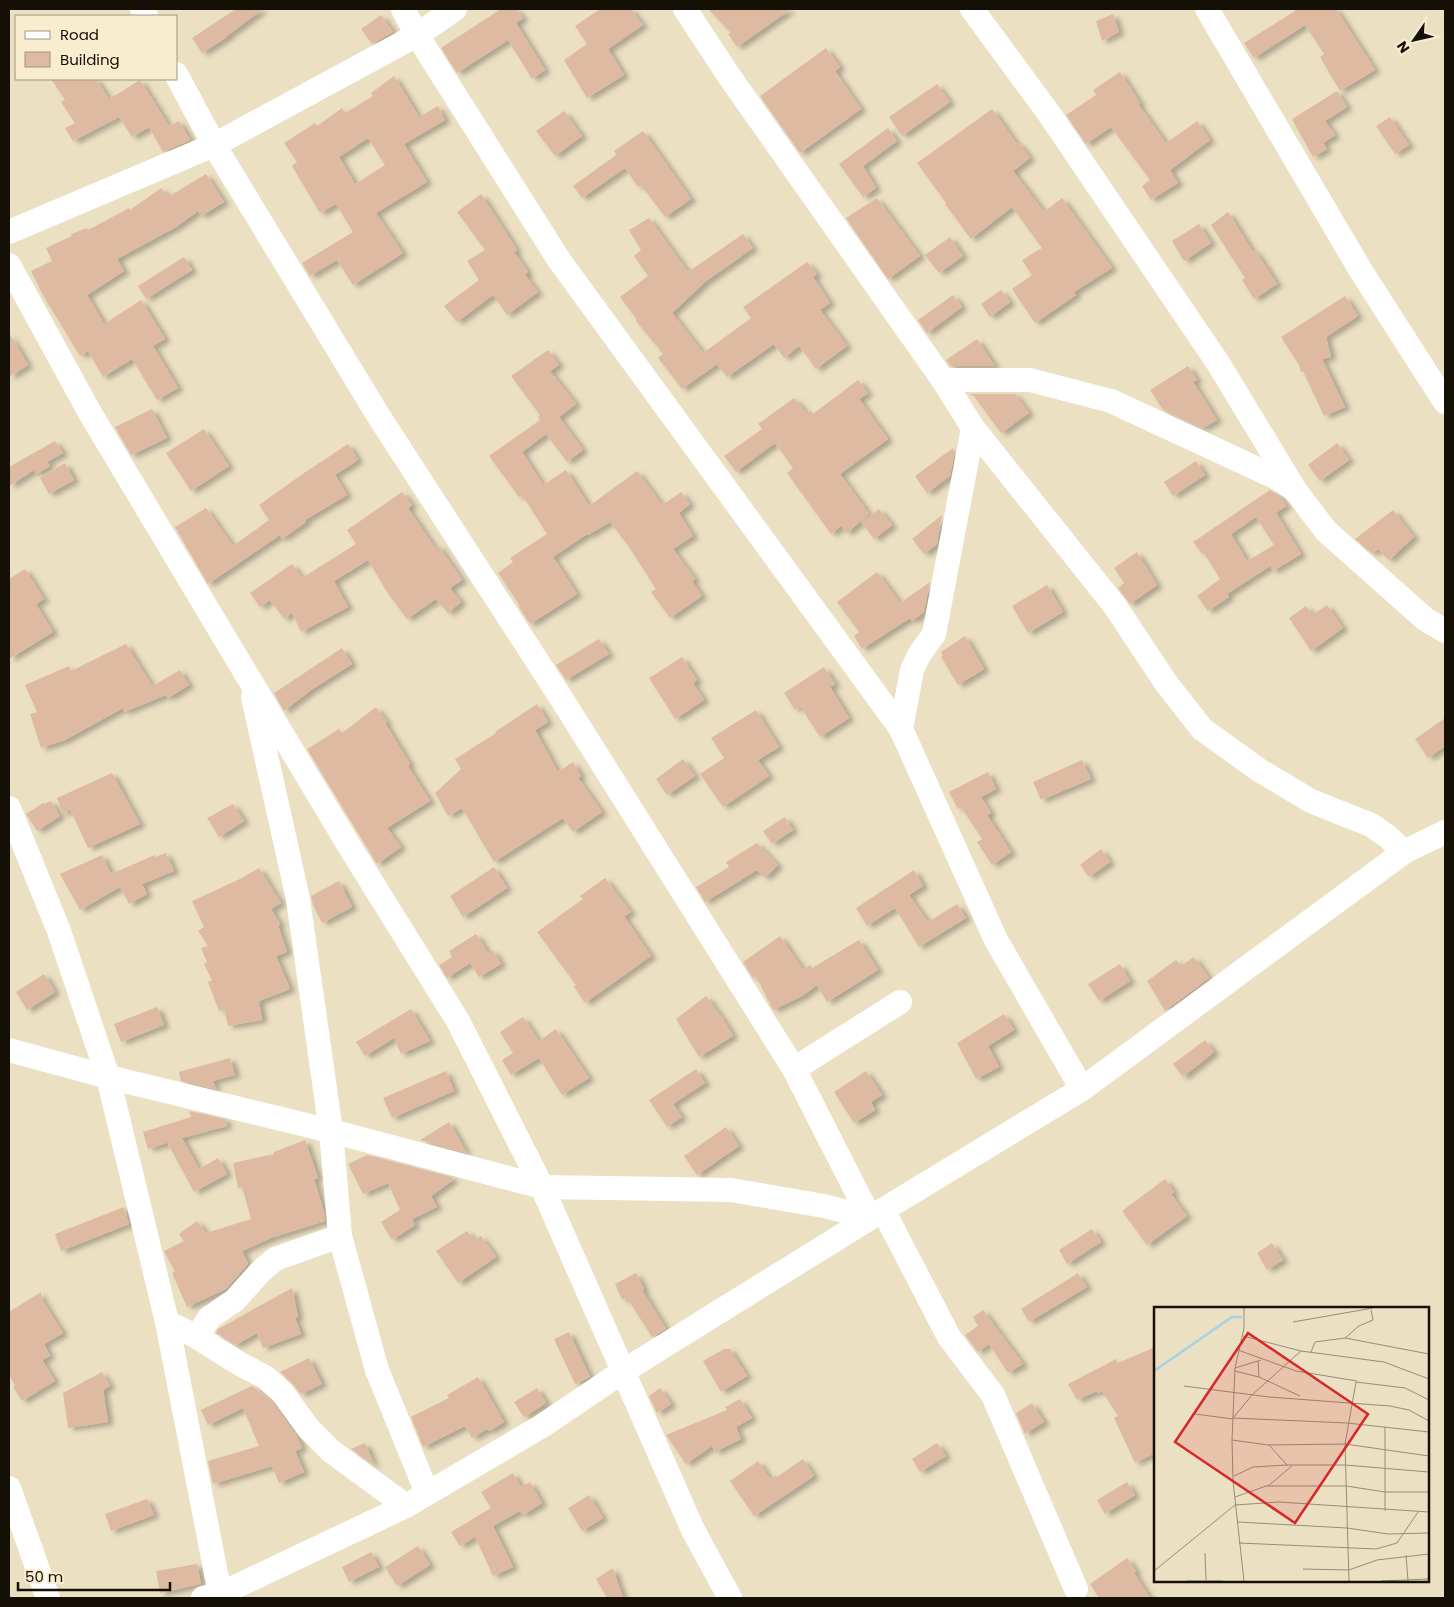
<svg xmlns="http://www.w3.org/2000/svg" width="1454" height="1607" font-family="Poppins,sans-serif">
<defs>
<filter id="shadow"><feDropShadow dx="5.5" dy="3" stdDeviation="2.5" flood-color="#0004"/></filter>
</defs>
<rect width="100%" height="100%" fill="#ece0c3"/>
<!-- building -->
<g fill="#dfbaa2" fill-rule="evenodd" filter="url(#shadow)">
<polygon points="236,9 263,9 227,36 227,37 202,53 192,38"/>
<polygon points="501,9 516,9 523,18 516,23 545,70 532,79 508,40 457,73 441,48"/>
<polygon points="600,9 631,9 643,25 608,49 624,75 587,98 564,60 587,44 575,26"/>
<polygon points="708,9 791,9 737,47 728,34 731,33"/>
<polygon points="1294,9 1336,9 1375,70 1340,91 1320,57 1324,54 1305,25 1254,58 1244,43 1295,11"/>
<polygon points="1113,14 1119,32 1102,41 1096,21"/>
<polygon points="381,15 393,32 372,44 361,29"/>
<polygon points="826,48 840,67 835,71 861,109 800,153 760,96"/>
<polygon points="1120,72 1140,103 1138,104 1166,143 1197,121 1210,140 1170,170 1178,183 1151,200 1142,186 1150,180 1111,127 1086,144 1066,115 1096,95 1093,90"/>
<path d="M394 76 419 117 438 106 445 120 404 144 427 182 376 213 403 253 353 285 337 260 310 276 302 263 353 232 336 204 320 213 292 166 297 162 284 143 315 123 317 126 342 108 345 113 373 96 371 93ZM368 138 385 165 355 184 339 157Z"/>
<polygon points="51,79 96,79 109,99 140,80 169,126 179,121 190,140 163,152 149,127 132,137 119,117 73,141 65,128 75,123 61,102 65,100"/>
<polygon points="937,84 950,102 902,136 889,117"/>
<polygon points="1337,91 1347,107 1325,121 1335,135 1323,143 1327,149 1313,157 1292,119"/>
<polygon points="992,109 1017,144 1019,143 1030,158 1013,171 1044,212 1062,198 1112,268 1074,292 1076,295 1035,323 1012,289 1032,275 1022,260 1042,248 1012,207 971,239 945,204 946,203 917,163"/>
<polygon points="564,111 582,136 555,156 536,131"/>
<polygon points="1390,117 1409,145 1395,154 1376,126"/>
<polygon points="888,128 897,141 863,166 876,188 863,197 839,164"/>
<polygon points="643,131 691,199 665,217 641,185 638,187 625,168 582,198 573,186 616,155 620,161 614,151"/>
<polygon points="206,174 224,202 201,216 198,211 176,227 117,259 124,271 87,295 104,324 141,300 165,339 153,346 178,388 157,400 132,359 103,377 88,351 80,356 44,297 31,271 52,261 46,248 72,236 71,234 87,228 88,230 129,208 130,210 161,188 168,197"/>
<polygon points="481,194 517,250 514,252 528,272 525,275 538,292 507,315 493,295 457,322 444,306 479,280 467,261 485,250 457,212"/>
<polygon points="877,198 920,256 888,279 846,218"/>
<polygon points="1228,212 1253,252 1255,250 1277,284 1254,299 1242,280 1245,278 1211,225"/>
<polygon points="649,218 688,272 743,234 753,248 705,282 672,313 703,353 751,318 743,307 807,262 817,274 813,277 830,303 820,310 847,346 816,369 799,346 784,358 774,344 727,377 717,364 682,389 658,358 663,354 636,321 637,320 620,297 648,276 634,256 641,250 629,230"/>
<polygon points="1199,224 1211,243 1184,261 1172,241"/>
<polygon points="950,237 963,256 939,273 925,255"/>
<polygon points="184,257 192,270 146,299 138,286"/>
<polygon points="1001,290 1010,302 990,317 981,304"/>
<polygon points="953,295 962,307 927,333 918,320"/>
<polygon points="1345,296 1358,316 1326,337 1331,357 1322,359 1345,407 1324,416 1303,371 1301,372 1299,365 1281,337"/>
<polygon points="9,333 28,365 9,377"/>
<polygon points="977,339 995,366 950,366 946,360"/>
<polygon points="548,350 559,365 550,371 576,404 559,417 583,450 567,462 546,434 522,452 543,485 566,470 589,506 637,471 662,505 681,492 690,504 679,513 693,536 673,549 695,579 692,581 702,596 670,618 651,592 656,589 629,547 610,522 588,535 587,534 553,557 577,594 530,624 519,607 520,606 498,573 513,562 510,558 547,534 522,495 519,497 489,456 540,420 538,417 540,415 511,376"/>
<polygon points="1188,366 1197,380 1193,382 1217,420 1203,428 1163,410 1150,390"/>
<polygon points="858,380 868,393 859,399 888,439 840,474 869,514 847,533 841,526 831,534 787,473 793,468 775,443 736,472 724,456 762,429 758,424 794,398 807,414 811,411 813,414"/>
<polygon points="970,394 1015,394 1029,413 1001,433 973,395 972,396"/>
<polygon points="152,409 167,438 131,455 115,427"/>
<polygon points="204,429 229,466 191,491 166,453"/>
<polygon points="55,441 63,453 47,462 50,466 36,474 34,470 9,486 9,467"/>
<polygon points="1337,443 1349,460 1320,481 1308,465"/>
<polygon points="348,444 358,460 335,475 347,495 305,520 306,522 282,539 280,535 208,584 175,527 206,508 233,546 269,520 259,505 304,473"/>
<polygon points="953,448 955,451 950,476 927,493 915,476"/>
<polygon points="1196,461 1205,475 1173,496 1164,482"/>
<polygon points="65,463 74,480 49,494 40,478"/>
<path d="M1270 490 1279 496 1286 506 1276 513 1301 554 1273 571 1270 566 1227 594 1229 597 1208 611 1197 596 1220 579 1204 553 1202 554 1193 542ZM1256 517 1274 545 1247 561 1231 534Z"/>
<polygon points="402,492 412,505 408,508 435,548 438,545 462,580 450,588 461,602 448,613 436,599 407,619 387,592 368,560 334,581 348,607 301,632 292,613 284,619 270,600 260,607 250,593 292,564 302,578 356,544 347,530"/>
<polygon points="879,509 892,525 874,539 861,522"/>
<polygon points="1393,510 1414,537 1389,560 1378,549 1372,553 1355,539"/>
<polygon points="942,515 937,544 924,554 912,539"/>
<polygon points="1137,552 1157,585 1130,604 1118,588 1124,583 1114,568"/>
<polygon points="25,569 44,599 36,604 53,632 9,659 9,579"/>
<polygon points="877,572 900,603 930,582 924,612 912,621 910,618 862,649 854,636 859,632 837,602"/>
<polygon points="1047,585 1063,612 1028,633 1012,606"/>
<polygon points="1327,605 1343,628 1311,651 1289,618 1306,606 1312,615"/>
<polygon points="965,636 984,669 958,685 941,657 943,656 941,652"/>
<polygon points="599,639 609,654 566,680 556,665"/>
<polygon points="126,644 152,686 180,670 189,685 168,698 166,695 124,712 123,708 65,740 41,748 30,714 37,712 25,685 69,666 71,671"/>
<polygon points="342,648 352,664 311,690 284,711 274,693"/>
<polygon points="682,657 697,680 693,683 704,700 675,719 649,678"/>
<polygon points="824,667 835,684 830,687 849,718 820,737 800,706 795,710 784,693"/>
<polygon points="537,704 548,722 535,730 558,772 573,762 581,776 578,778 602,812 573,832 563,818 494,862 462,808 448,816 435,793 461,769 455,759 496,733 495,732"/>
<polygon points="376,707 387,722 385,723 410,764 408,766 430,801 387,828 401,847 377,864 307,749 339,729 342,733"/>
<polygon points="756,710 779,747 758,760 769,776 723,807 700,774 724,758 711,738"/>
<polygon points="1445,718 1445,746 1428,758 1415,739"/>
<polygon points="683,759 695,776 667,795 656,779"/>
<polygon points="1082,760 1091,779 1041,800 1033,782"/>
<polygon points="988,772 996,789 981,797 991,813 987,815 1011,852 992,865 977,842 982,839 961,807 958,809 949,792"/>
<polygon points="112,773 140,824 88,848 70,809 63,814 57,798"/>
<polygon points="51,801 60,816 37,831 26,814 43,803 44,804"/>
<polygon points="233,804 244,821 219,837 207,818"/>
<polygon points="785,817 793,830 772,844 763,831"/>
<polygon points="757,843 778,865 765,878 757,870 705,902 696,887 729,867 726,862"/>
<polygon points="1101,849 1110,862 1089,877 1080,865"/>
<polygon points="166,853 174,871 142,884 147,894 129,904 120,887 80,910 60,874 102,855 111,874 155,855 155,857"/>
<polygon points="494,867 507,888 463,917 450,896"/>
<polygon points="259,868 281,903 271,909 280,924 278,925 287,952 276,956 290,989 259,1001 262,1020 228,1026 224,1009 219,1011 208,982 212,980 204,964 207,962 201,948 208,946 198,931 204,927 192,901 240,879"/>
<polygon points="914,870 923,886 909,895 928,922 957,904 966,918 919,947 895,908 867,926 856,908"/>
<polygon points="605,878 631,912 624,916 651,956 585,1003 574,987 576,985 537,932 583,899 580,896"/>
<polygon points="339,881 352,907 322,923 313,905 311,896"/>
<polygon points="476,934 488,953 493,950 501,964 479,977 470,963 447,978 439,965 452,957 449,951"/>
<polygon points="780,936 803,970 810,965 812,968 859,940 878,970 827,1002 817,985 802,996 773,1010 756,976 753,978 743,962"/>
<polygon points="1194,957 1209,978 1165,1011 1147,981 1176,960 1181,966"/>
<polygon points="1120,964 1130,981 1099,1001 1088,984"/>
<polygon points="44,974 55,992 27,1010 16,992"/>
<polygon points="706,996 723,1019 733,1036 699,1057 676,1019"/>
<polygon points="157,1007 164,1025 121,1042 114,1024"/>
<polygon points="411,1009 430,1041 401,1054 394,1038 365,1056 356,1042"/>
<polygon points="1004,1014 1014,1030 988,1046 999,1067 976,1079 957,1043"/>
<polygon points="523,1017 539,1041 556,1029 589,1078 562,1095 539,1058 511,1075 502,1060 513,1053 500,1032"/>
<polygon points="1205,1040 1214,1052 1183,1077 1173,1064"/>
<polygon points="230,1058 235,1075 213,1081 216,1089 181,1081 179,1072"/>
<polygon points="696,1069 705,1083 673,1104 682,1117 667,1127 649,1100"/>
<polygon points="446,1071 454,1091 392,1118 383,1098"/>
<polygon points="866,1071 882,1095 871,1102 875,1110 854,1123 834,1092"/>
<polygon points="189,1111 225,1119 227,1126 182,1138 199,1169 218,1158 227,1174 194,1192 168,1144 170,1142 148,1149 143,1132 191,1117"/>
<polygon points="449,1122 467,1153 420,1140"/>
<polygon points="726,1127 739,1146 697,1175 684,1156"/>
<polygon points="305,1140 318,1178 314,1179 324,1212 325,1221 271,1238 242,1251 248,1264 226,1289 187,1307 172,1273 175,1272 164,1251 184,1241 179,1234 197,1221 206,1233 251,1219 242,1187 238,1188 233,1163 274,1154 274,1152"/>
<polygon points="367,1155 451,1177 453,1180 431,1196 437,1207 412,1219 415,1225 392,1240 381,1222 400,1210 388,1183 363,1194 348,1164"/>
<polygon points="1165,1179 1174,1192 1171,1194 1187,1216 1147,1245 1122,1211"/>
<polygon points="124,1207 129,1224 61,1251 55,1234"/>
<polygon points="1092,1229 1101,1242 1067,1264 1059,1250"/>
<polygon points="467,1231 474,1240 481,1236 496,1257 458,1283 436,1251"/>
<polygon points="1272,1243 1283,1260 1267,1270 1257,1253"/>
<polygon points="636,1273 644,1289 642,1290 666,1329 652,1337 627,1298 622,1300 615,1284"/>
<polygon points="1078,1273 1087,1287 1029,1322 1021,1309"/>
<polygon points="292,1288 298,1317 295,1318 301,1334 263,1348 257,1333 236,1345 216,1333 218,1329"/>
<polygon points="41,1292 41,1298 63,1333 44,1344 50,1356 42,1360 55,1381 22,1401 13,1387 15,1386 9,1374 9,1312"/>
<polygon points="983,1310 1023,1364 1008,1373 989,1344 978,1352 965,1335 978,1326 973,1317"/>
<polygon points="569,1332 590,1377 575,1384 554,1339"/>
<polygon points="1155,1347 1155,1453 1135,1463 1114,1418 1118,1416 1102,1391 1098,1393 1097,1391 1077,1400 1068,1384 1116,1359 1118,1363"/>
<polygon points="724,1349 730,1349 747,1376 721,1392 703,1361"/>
<polygon points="309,1358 322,1384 301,1394 291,1382 280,1372"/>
<polygon points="102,1372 110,1386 103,1390 108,1422 68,1428 63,1393"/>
<polygon points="478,1377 504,1422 489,1431 487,1429 472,1438 465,1426 423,1447 411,1417 449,1398 447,1395"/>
<polygon points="252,1386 272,1401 296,1435 302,1448 295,1451 304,1472 279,1483 272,1466 213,1484 208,1461 259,1446 243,1408 208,1425 201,1410"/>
<polygon points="537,1388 546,1403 524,1417 514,1402"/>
<polygon points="660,1388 671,1404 657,1413 649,1396"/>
<polygon points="740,1399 752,1418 736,1427 741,1439 715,1452 712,1446 686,1464 666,1435 727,1410 725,1407"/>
<polygon points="1032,1403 1044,1422 1025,1434 1016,1413"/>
<polygon points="365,1443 375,1466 351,1449"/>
<polygon points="937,1443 946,1456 920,1472 912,1459"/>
<polygon points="803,1459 814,1476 754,1516 730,1481 758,1461 770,1479 776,1475 777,1477"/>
<polygon points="513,1473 521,1487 530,1482 542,1503 523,1515 520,1511 493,1526 513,1567 493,1576 475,1537 460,1546 451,1532 491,1508 481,1492"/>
<polygon points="1127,1482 1135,1495 1105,1514 1097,1500"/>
<polygon points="589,1495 603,1518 582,1531 568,1508"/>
<polygon points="147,1499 154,1515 111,1531 105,1514"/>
<polygon points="418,1546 430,1565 397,1586 385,1567"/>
<polygon points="371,1552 379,1567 349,1582 342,1567"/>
<polygon points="1127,1558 1136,1571 1134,1573 1150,1598 1099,1598 1090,1584"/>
<polygon points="197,1564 201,1584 160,1593 156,1571"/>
<polygon points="613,1568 623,1598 607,1598 596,1579"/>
</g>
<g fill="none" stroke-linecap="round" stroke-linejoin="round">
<!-- minor -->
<g stroke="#fff" stroke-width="24">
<polyline points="142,9 146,16"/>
<polyline points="403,9 417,35 559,260 901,729 996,940 1082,1089"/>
<polyline points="685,9 729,76 943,380 973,428 1115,606 1166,683 1202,729 1259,770 1311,801 1371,825 1387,836 1404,852"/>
<polyline points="972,9 1050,115 1218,363 1295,490 1326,531 1425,619 1445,631"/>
<polyline points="1207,9 1361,271 1445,402"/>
<polyline points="176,74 214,145 378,415 563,701 794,1069 870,1218"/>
<polyline points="9,232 214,145 417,35 455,9"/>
<polyline points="9,265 90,413 348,844 458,1021 542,1187 693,1530 730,1598"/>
<polyline points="943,380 1030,380 1111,401 1275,477 1292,488"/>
<polyline points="253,697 298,899 331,1131 340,1236 377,1370 427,1493"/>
<polyline points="901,729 912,670 919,655 934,634 973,428"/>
<polyline points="9,808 59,931 108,1077 167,1322 220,1594"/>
<polyline points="9,1050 108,1077 331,1131 542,1187 731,1190 824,1206 870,1218"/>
<polyline points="794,1069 900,1002"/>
<polyline points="883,1210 949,1337 993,1395 1076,1589"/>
<polyline points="167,1322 197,1337 240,1364 265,1377 282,1392 308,1428 331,1451 406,1506"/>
<polyline points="197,1337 209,1318 235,1300 260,1272 275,1259 340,1236"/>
<polyline points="9,1488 48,1598"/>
<polyline points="203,1598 220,1594 406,1506 542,1426 622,1372 883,1210 1082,1089 1404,852 1445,832"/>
</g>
</g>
<!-- overview -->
<g transform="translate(1154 1307)">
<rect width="275" height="275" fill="#ece0c3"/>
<path fill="none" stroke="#a5d2e4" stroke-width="2.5" d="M0 64 78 10H88"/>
<path fill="none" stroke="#968d77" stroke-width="1" d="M139 15 219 1M89 29 147 44 230 55 275 72M191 31 205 19 219 13 217 3M84 43 142 64 203 74M157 45 161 35 191 31 275 47M104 54 105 70M81 61 107 53M81 64 105 70 146 89M30 79 115 90 236 99 255 103 275 114M41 107 79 112M79 111 193 116 275 125M79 111 98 88 147 44M231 120V204M78 133 114 138 191 137 275 149M115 138 133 158M80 169 99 160 133 158H191L275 165M114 179 138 159M81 190 112 179H192L231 185H275M84 215 193 221 234 227 275 226M85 236 222 242 243 236 264 205M51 246 52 273M252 248 254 274M149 262 195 263 223 253 275 247M0 264 81 198 125 195 275 205M33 274H69M90 274 79 174 78 133 81 61 90 21V1M195 274 191 137 202 75 251 81 275 93M227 274 275 272"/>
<path fill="#d62828" fill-opacity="0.15" stroke="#d62828" stroke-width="2.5" d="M94 26 214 107 141 216 21 135Z"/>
<rect width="275" height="275" fill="none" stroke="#141006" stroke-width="2.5"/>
</g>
<!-- border -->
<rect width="1454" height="1607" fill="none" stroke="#141006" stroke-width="20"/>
<!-- legend -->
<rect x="15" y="15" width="162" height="65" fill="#f9edd0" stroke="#9d957f"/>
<rect x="25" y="31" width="25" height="8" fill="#ffffff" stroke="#9d957f"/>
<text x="60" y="40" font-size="15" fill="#141006">Road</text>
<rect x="25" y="52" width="25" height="15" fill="#dfbaa2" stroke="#9d957f"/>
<text x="60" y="65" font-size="15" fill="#141006">Building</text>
<!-- north arrow -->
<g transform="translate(1414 40) rotate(236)" stroke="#f9edd0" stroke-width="4" paint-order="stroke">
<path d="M0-4L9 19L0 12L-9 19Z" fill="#141006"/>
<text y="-8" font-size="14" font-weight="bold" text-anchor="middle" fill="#141006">N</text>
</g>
<!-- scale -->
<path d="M18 1582v8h152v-8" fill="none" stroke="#141006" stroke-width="2.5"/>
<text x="25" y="1582" font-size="15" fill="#141006" stroke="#f9edd0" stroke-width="4" paint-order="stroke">50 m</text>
</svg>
